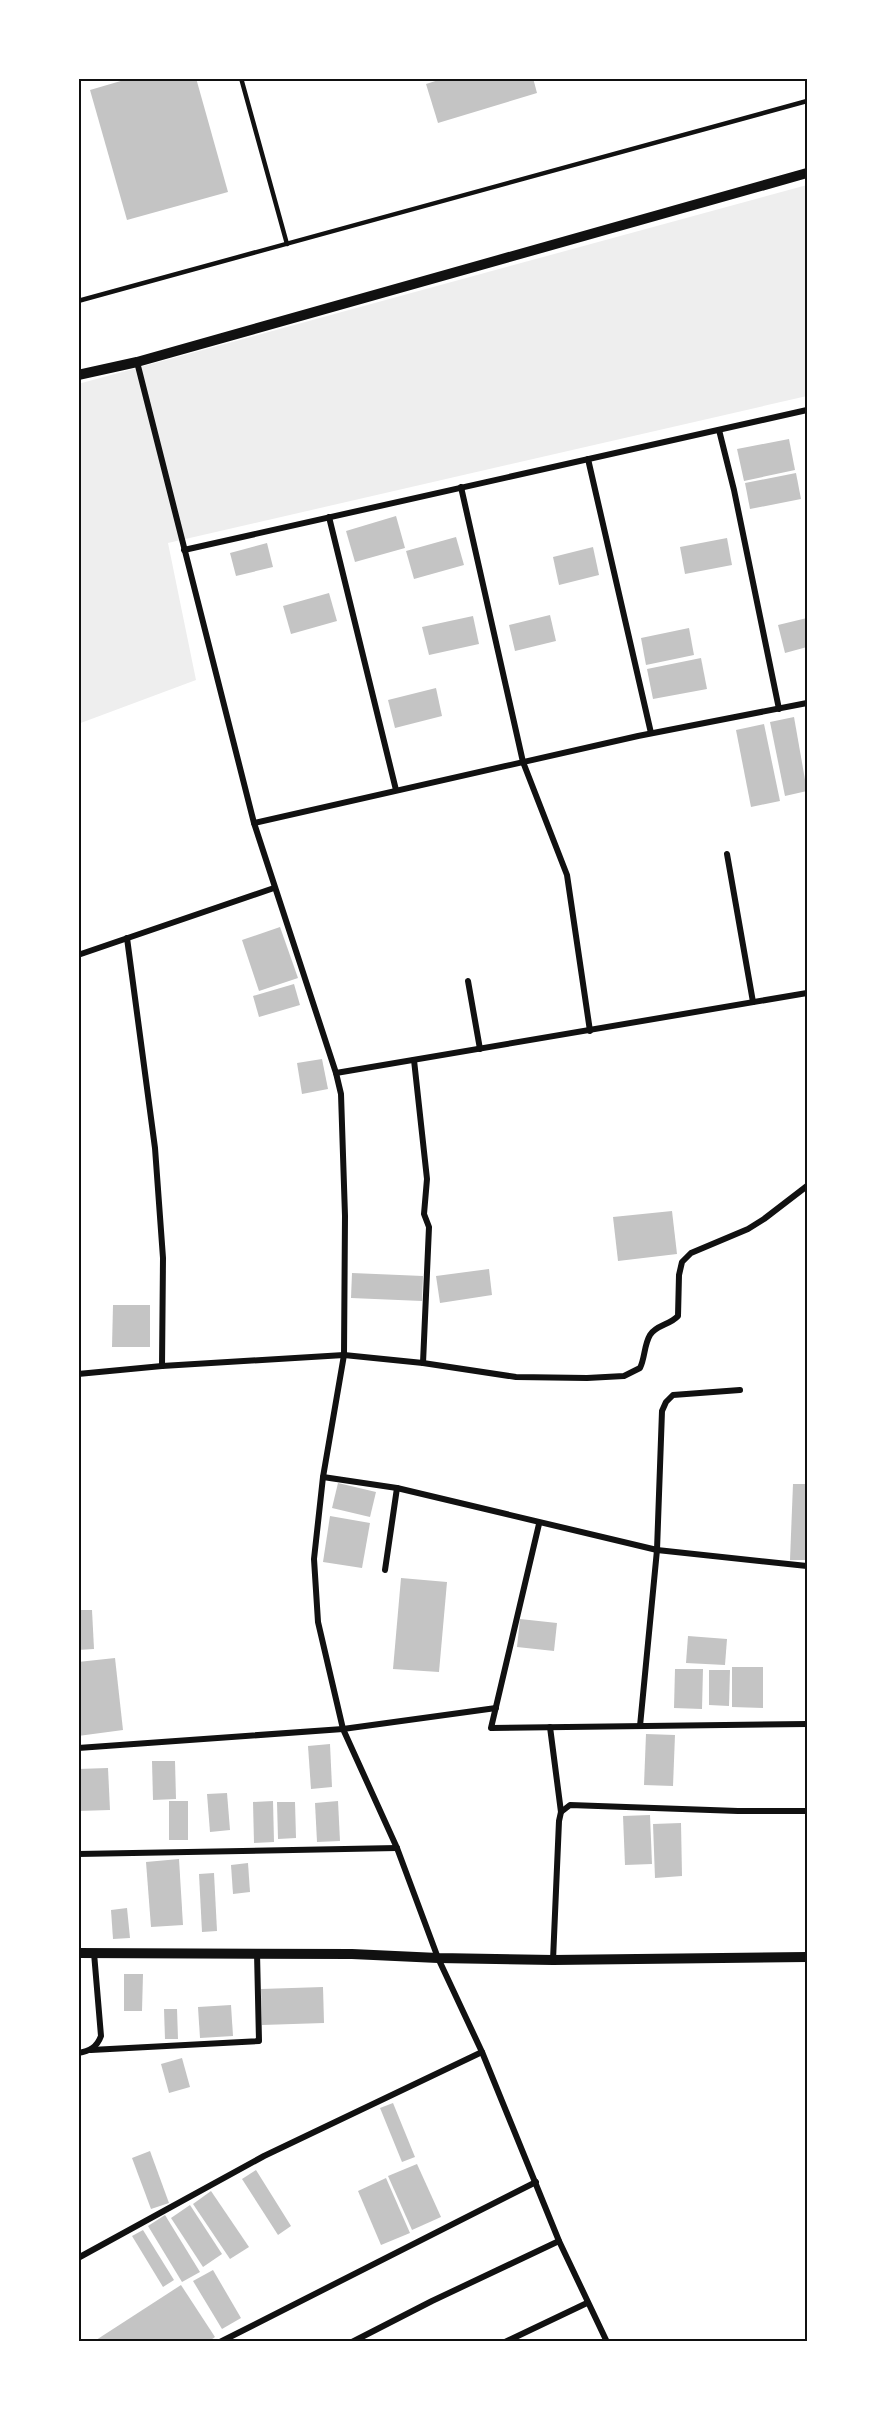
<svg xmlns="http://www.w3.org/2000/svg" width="885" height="2420" font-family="Arial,sans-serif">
<rect width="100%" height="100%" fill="#fff"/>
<!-- green -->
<polygon fill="#eee" points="807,185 807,396 168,543 196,680 78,724 78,384"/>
<!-- building -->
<g fill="#c4c4c4">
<polygon points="131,78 196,78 228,192 127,220 90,90"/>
<polygon points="445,78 533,78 537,93 438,123 426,84"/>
<polygon points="789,439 795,470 744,481 737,449"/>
<polygon points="796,473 801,499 750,509 745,483"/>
<polygon points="396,516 405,548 355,562 346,531"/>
<polygon points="456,537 464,565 414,579 406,551"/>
<polygon points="727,538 732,565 685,574 680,547"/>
<polygon points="267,543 273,567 236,576 230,553"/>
<polygon points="593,547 599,575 559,585 553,557"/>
<polygon points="329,593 337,621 291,634 283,606"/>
<polygon points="550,615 556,641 515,651 509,625"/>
<polygon points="473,616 479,644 429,655 422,627"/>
<polygon points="807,618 807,647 785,653 778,625"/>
<polygon points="689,628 694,655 646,665 641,638"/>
<polygon points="701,658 707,689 653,699 647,669"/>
<polygon points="436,688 442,716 395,728 388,700"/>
<polygon points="794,717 807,791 785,796 770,722"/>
<polygon points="764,724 780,801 751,807 736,730"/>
<polygon points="280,927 298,978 259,991 242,940"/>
<polygon points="294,984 300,1005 259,1017 253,996"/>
<polygon points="322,1059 328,1089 302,1094 297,1063"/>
<polygon points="672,1211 677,1254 618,1261 613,1217"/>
<polygon points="489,1269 492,1295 440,1303 436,1276"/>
<polygon points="352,1273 423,1276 422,1301 351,1298"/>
<polygon points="113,1305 150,1305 150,1347 112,1347"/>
<polygon points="338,1483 376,1492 370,1517 332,1508"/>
<polygon points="793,1484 807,1484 807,1560 790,1560"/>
<polygon points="330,1516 370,1523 362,1568 323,1562"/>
<polygon points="401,1578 447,1582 439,1672 393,1669"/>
<polygon points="78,1610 92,1610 94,1649 78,1650"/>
<polygon points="520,1619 557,1623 554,1651 517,1647"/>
<polygon points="688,1636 727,1639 725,1665 686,1663"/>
<polygon points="115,1658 123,1730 78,1736 78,1662"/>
<polygon points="732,1667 763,1667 763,1708 732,1707"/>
<polygon points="675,1669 703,1669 702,1709 674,1708"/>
<polygon points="709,1670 730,1670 729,1706 709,1705"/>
<polygon points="646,1734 675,1735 673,1786 644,1785"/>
<polygon points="330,1744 332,1787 311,1789 308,1746"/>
<polygon points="152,1761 175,1761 176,1799 153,1800"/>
<polygon points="108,1768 110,1810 78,1811 78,1769"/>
<polygon points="227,1793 230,1830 210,1832 207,1794"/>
<rect x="169" y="1801" width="19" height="39"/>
<polygon points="273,1801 274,1842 254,1843 253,1802"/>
<polygon points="338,1801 340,1841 317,1842 315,1803"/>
<polygon points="277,1802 295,1802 296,1838 278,1839"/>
<polygon points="650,1815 652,1864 625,1865 623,1816"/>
<polygon points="681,1823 682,1876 655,1878 653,1824"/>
<polygon points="179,1859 183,1925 151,1927 146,1862"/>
<polygon points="248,1863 250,1892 233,1894 231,1865"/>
<polygon points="214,1873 217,1931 202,1932 199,1874"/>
<polygon points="127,1908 130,1938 113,1939 111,1910"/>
<polygon points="124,1974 143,1974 142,2011 124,2011"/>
<polygon points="323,1987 324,2023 262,2025 261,1989"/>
<polygon points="231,2005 233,2036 200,2038 198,2007"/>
<polygon points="164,2009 177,2009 178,2039 165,2039"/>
<polygon points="182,2058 190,2087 169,2093 161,2064"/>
<polygon points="393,2103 415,2157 402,2162 380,2108"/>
<polygon points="150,2151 169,2203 151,2209 132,2158"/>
<polygon points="417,2164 441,2217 412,2230 388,2176"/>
<polygon points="256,2170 291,2226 278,2235 242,2179"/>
<polygon points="386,2178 410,2233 381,2245 358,2191"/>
<polygon points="211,2191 249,2247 230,2259 193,2204"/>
<polygon points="190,2205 222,2254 203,2267 171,2218"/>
<polygon points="165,2215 200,2272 182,2282 148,2226"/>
<polygon points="143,2230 174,2280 163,2287 132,2236"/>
<polygon points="213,2270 241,2318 222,2329 193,2281"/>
<polygon points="181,2285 215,2337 208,2342 93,2342"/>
</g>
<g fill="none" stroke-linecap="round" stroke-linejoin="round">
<!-- service -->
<g stroke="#111" stroke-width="4.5">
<polyline points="241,78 287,244"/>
<polyline points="78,301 807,101"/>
</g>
<!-- minor -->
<g stroke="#111" stroke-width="6">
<polyline points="137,362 254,823 336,1073 341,1094 345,1216 344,1355 323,1477 314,1559 318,1622 343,1729 397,1848 438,1958 482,2052 559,2241 607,2342"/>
<polyline points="719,430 734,490 779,709"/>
<polyline points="588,459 651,733"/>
<polyline points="461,487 523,762 567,875 590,1031"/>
<polyline points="329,517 396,790"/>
<polyline points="184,550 807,410"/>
<polyline points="254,823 638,736 807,703"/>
<polyline points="727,854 753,1002"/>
<polyline points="127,938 155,1148 163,1258 162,1366"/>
<polyline points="78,955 274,888"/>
<polyline points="468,981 480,1049"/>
<polyline points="414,1060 427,1179 424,1214 429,1227 423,1363"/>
<polyline points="336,1073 807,993"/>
<path d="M78 1374 162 1366 344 1355 423 1363 516 1377 587 1378 624 1376 640 1368C645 1358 644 1345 650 1335 656 1325 670 1325 678 1316L679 1275 682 1262 691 1253 748 1229 764 1219 807 1186"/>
<polyline points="323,1477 397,1488 657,1550 807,1566"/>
<polyline points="539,1524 491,1728 807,1724"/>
<polyline points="385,1570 397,1488"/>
<polyline points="640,1726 657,1550 662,1411 666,1402 673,1395 740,1390"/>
<polyline points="550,1727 561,1812"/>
<polyline points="78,1748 343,1729 496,1708"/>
<polyline points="78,1854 397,1848"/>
<polyline points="553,1960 559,1821 561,1812 570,1805 738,1811 807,1811"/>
<polyline points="91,2050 259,2041 257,1953"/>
<path d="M78 2053C90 2051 97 2047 101 2036L94 1953"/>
<polyline points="78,2258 264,2156 482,2052"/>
<polyline points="220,2342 536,2182"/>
<polyline points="352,2342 432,2301 559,2241"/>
<polyline points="505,2342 587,2303"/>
</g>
<!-- tertiary -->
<g stroke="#111" stroke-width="10">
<polyline points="78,375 137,362 807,173"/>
<polyline points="78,1953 352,1954 438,1958 553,1960 807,1957"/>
</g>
</g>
<!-- border -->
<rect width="885" height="2420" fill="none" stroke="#ffffff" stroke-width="159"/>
<rect x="80" y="80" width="726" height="2260" fill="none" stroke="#111" stroke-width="2"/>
</svg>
